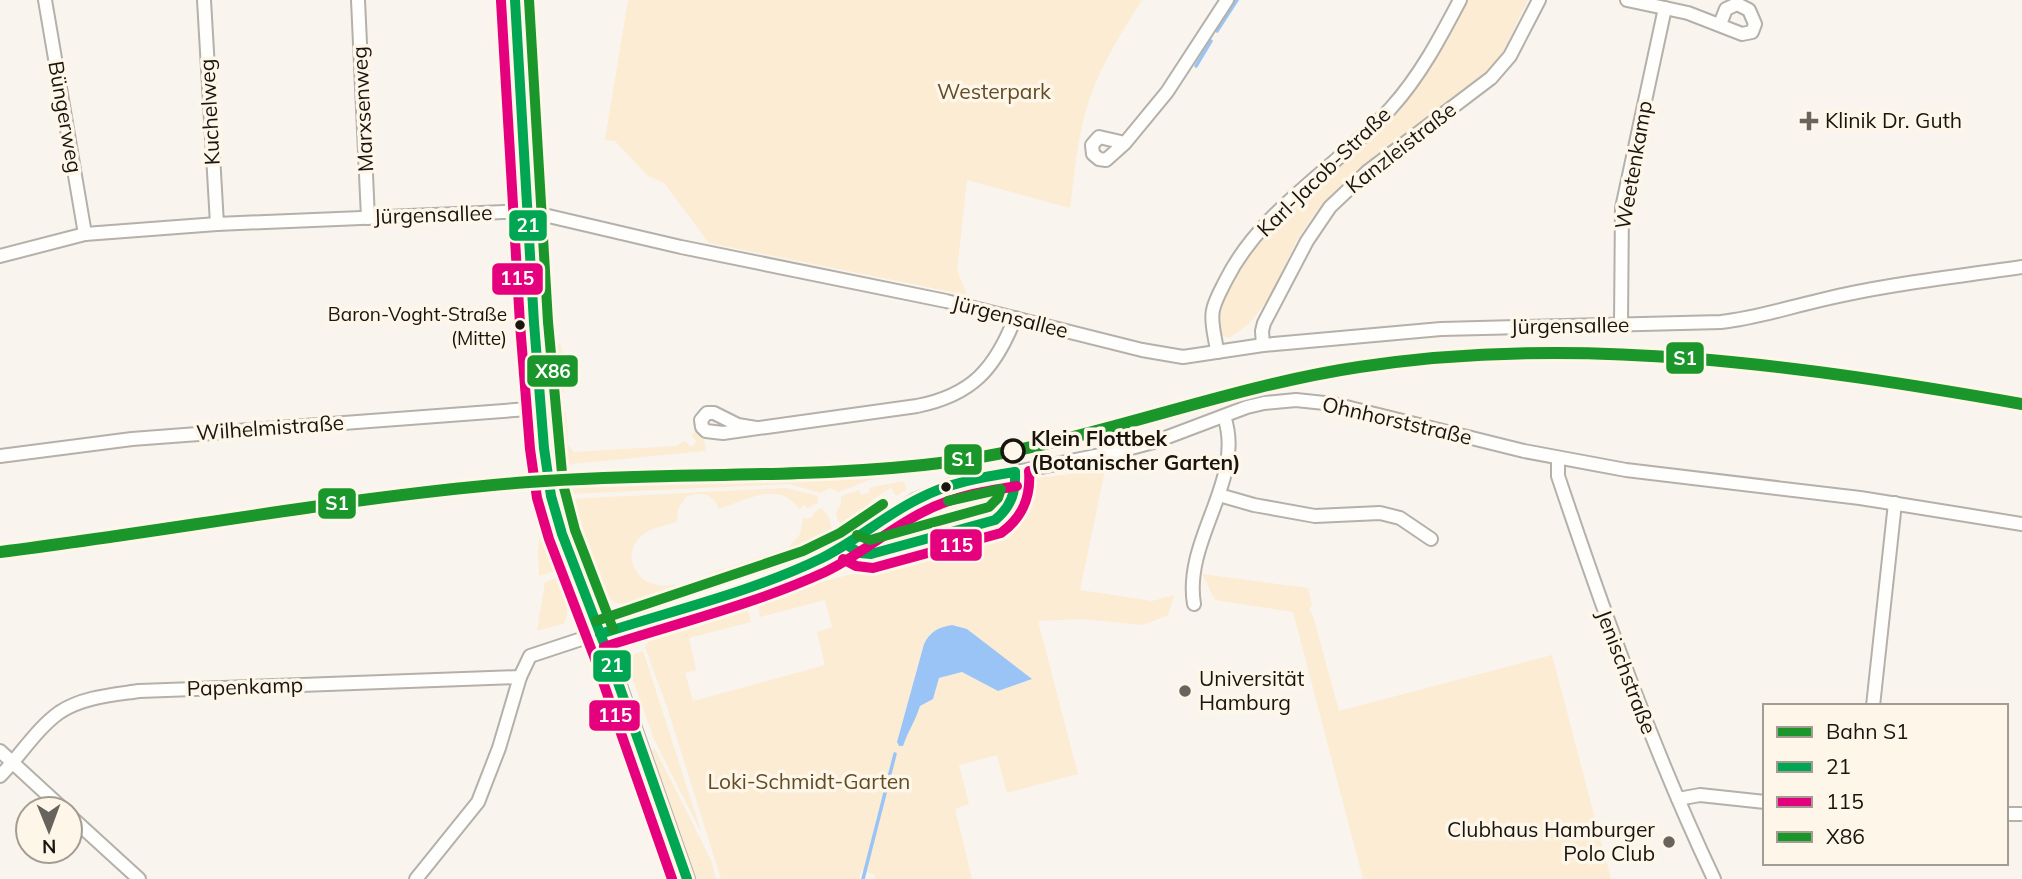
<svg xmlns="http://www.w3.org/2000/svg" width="2022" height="879" font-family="Mulish,sans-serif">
<rect width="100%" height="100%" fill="#f9f5ee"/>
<!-- green -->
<g fill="#fbecd3" fill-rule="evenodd">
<path d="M628 0H1142C1118 38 1093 77 1083 122 1076 149 1074 179 1070 208L967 180 957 270 967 295 709 243 664 183 648 176 615 141 605 140Z"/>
<path d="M1467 0H1528L1503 52 1488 70 1425 122 1355 171 1332 194 1313 216 1297 240 1267 301 1249 324 1229 338 1220 335C1216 306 1223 296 1238 271 1271 216 1323 182 1369 139 1376 131 1385 125 1392 117 1423 82 1446 42 1467 0Z"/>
<polygon points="546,330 548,330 552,340 561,345 565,374 564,393 561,394 560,400 551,399"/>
<polygon points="553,405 560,405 562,412 566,412 568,445 574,452 676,446 684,441 691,447 697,442 691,435 697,431 704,439 706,451 560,465 558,448 555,447"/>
<polygon points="925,470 925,473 869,480 838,492 830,488 821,493 789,484 568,494 568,485 821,479"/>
<path d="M1105 470 1080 590 1152 601 1174 595 1168 615 1143 625 1082 619 1038 621 1078 774 1007 793 997 755 959 765 969 804 955 809 972 879H874L875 875 862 870 859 879H721L668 710 645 647 650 639 747 608 751 622 689 638 696 670 685 673 693 701 825 665 817 632 832 627 825 600 760 617 758 605 825 581 1012 532 1007 519 1037 478ZM952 625 967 629 1031 680 998 691 962 672 939 678 933 699 920 706C915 724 908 730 899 746L897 742 924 644C930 632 938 627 952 625Z"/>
<polygon points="903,481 907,489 896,496 891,488 871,500 876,509 846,528 838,521 836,513 841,504 841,496 859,490 861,495 869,493 869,488"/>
<path d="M996 485H1003L1005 490 994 511 986 516 876 545 872 544C876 538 886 532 893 527 926 503 956 490 996 485Z"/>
<path d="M786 488 818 496V503L807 508 805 505 799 509C779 480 746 500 719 509 713 494 701 491 686 497L678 509 677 522C667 525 654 527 645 533 615 554 640 595 675 584L677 590C657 597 623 616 607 595L573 522 568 499Z"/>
<path d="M821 508C830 516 833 525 830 537L800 551 798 548 785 555 784 552 773 559 772 556 762 559 763 562 712 578 710 573 789 547 800 534 803 518H811L815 512Z"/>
<polygon points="543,529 558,570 539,576 538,553 540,530"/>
<polygon points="1202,574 1308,588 1312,605 1309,610 1313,616 1339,711 1552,655 1611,879 1363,879 1293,612 1215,600"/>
<polygon points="561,576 570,599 565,623 537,631 545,582"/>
<polygon points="643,651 702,834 654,739 627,663 627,657"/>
<polygon points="655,749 711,860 716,879 695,879 651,750"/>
</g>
<!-- water -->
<path fill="#9ac4f6" d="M952 625 967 629 1032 679 998 691 962 672 939 678 933 699 920 706C915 722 908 731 903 746H899L897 742 924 644C930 632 938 627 952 625Z"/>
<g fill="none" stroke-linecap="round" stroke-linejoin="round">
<!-- stream -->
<g stroke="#9ac4f6" stroke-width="3.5">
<polyline points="1217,31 1237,0"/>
<polyline points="1196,66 1211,41"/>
<polyline points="863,879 895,754"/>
</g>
<!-- minor casing -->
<g stroke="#b4b0aa" stroke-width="16">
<g id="minor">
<polyline points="45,0 85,234"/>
<polyline points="204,0 217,224"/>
<polyline points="358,0 368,218"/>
<polyline points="1627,0 1688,13 1742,34 1752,32 1755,24 1749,10 1737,4 1726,9 1720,24"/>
<polyline points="1125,143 1099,137 1092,145 1093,154 1099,159 1106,160 1125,143 1167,92 1227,0"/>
<path d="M0 256 85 234 217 224 527 211 681 247 946 301 1142 350 1183 357 1263 345 1441 329 1721 322C1757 318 1786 308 1821 300 1886 284 1955 277 2022 267"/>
<polyline points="1621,324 1622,208 1665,8"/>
<polyline points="1263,345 1262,331 1264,323 1307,241 1330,207 1367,172 1491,78 1510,56 1539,0"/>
<path d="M1217 352C1216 339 1210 323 1213 310 1215 300 1221 290 1226 280 1262 208 1338 167 1391 108 1420 76 1440 38 1460 0"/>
<path d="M756 428 738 425 714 413H707L701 420 702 427 706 431 723 433 917 406C972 395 995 369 1015 318"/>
<polyline points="0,456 132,439 542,408"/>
<path d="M1558 458V476C1604 613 1652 748 1714 879"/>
<polyline points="1219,495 1254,505 1315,516 1380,513 1400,518 1431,539"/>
<path d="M1194 604C1183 539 1246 480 1224 416"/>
<polyline points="1873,706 1895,503"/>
<polyline points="0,751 63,809"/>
<path d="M0 776C20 756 37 728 60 712 83 697 112 695 139 691L520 677"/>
<polyline points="1678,799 1700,795 1765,802"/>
<polyline points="2006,814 2022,814"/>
<polyline points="70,816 139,879"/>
<polyline points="416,879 478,802 499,748 520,677 530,656 808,564 847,545 915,500 952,485 1120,451 1157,441 1247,407 1264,403 1296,400 1334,404 1524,451 1626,470 1860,498 2022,524"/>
</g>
</g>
<!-- tertiary casing -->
<g stroke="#b4b0aa" stroke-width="18">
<polyline id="tertiary" points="515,0 534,323 544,448 551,496 562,534 608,654 687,879"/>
</g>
<!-- minor -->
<use href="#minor" stroke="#fefefc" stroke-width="12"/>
<!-- tertiary -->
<use href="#tertiary" stroke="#fefefc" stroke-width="14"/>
<!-- tram -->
<g stroke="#cbcac8" stroke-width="2">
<polyline points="1255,380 1300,371 1389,362"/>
<polyline points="261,516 362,492"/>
</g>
<!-- bus-1 casing -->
<g stroke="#fef6e9" stroke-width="16">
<g id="bus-1">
<polyline points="515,0 534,323 544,448 551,496 562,534 608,654 687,879"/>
<path d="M850 547 860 553 871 554 995 520C1011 507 1016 492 1015 472"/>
<path d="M600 634C674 610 752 592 822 558 856 541 884 516 918 499 948 483 982 477 1015 472"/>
</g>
</g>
<!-- bus-2 casing -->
<g stroke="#fef6e9" stroke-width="16">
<g id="bus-2">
<polyline points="501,1 520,324 530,449 537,498 549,539 595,659 672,879"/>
<path d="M843 559 856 566 873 568 1001 533C1023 517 1031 497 1029 471"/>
<path d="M604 647C678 623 755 604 825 572 861 555 890 528 925 511 954 496 986 491 1017 486"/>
</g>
</g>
<!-- bus-3 casing -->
<g stroke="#fef6e9" stroke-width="16">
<g id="bus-3">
<polyline points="529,0 548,322 563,484 575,530 613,629"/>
<polyline points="857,535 870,540 989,507 998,498 1001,489 948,501"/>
<polyline points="596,621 803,551 840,533 883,504"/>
</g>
</g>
<!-- bus-1 -->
<use href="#bus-1" stroke="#00a651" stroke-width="10"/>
<!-- bus-2 -->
<use href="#bus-2" stroke="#e5007d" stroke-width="10"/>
<!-- bus-3 -->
<use href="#bus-3" stroke="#1a962b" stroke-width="10"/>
<!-- rail-1 casing -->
<g stroke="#fef6e9" stroke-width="18">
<path id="rail-1" d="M0 552C176 530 352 496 529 482 669 471 810 480 949 462 1089 443 1220 388 1359 367 1579 333 1805 366 2022 404"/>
</g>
<!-- rail-1 -->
<use href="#rail-1" stroke="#1a962b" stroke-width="12"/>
</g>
<!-- markers -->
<g fill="#67635d" stroke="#fef6e9" stroke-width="2.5">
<path d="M1805.5 110.5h7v7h7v7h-7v7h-7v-7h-7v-7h7z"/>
<circle cx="1185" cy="691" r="7"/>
<circle cx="1669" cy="842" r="7"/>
</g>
<g fill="#18150f" stroke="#fef6e9" stroke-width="2.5">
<circle cx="520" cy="325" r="6"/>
<circle cx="946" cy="487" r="6"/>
</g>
<circle fill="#fef6e9" stroke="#18150f" stroke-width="3.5" cx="1013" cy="451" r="11"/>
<g text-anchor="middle" stroke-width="7" stroke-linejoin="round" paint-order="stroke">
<!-- bus labels -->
<g font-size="19" fill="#18150f" stroke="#fef6e9" text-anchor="end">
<text x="507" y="321">Baron-Voght-Straße<tspan x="507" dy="24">(Mitte)</tspan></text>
</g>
<!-- park labels -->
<g font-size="21" fill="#614c25" stroke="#fef6e9">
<text x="994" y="99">Westerpark</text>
<text x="809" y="789">Loki-Schmidt-Garten</text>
</g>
<!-- street labels -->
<g font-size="21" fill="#18150f" stroke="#fef6e9">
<text transform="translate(363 109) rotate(-93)" y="7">Marxsenweg</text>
<text transform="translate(210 112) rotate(-93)" y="7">Kuchelweg</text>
<text transform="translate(65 117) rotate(80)" y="7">Büngerweg</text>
<text transform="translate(1401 148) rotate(-38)" y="7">Kanzleistraße</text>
<text transform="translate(1634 165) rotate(-80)" y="7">Weetenkamp</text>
<text transform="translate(1324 172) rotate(-44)" y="7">Karl-Jacob-Straße</text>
<text transform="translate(433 215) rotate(-2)" y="7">Jürgensallee</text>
<text transform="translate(1010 317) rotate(14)" y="7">Jürgensallee</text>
<text transform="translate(1570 326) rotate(-1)" y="7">Jürgensallee</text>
<text transform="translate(1397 421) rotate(13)" y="7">Ohnhorststraße</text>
<text transform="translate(270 428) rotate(-4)" y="7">Wilhelmistraße</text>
<text transform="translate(1626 672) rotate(69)" y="7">Jenischstraße</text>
<text transform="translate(245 687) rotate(-2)" y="7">Papenkamp</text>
</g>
<!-- poi labels -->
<g font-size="21" fill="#18150f" stroke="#fef6e9" text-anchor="start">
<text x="1825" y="128">Klinik Dr. Guth</text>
<text x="1199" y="686">Universität<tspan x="1199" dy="24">Hamburg</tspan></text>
<text x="1655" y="837" text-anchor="end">Clubhaus Hamburger<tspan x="1655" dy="24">Polo Club</tspan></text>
</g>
<!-- stop labels -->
<g font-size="21" font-weight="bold" fill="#18150f" stroke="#fef6e9" text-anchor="start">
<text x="1031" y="446">Klein Flottbek<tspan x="1031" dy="24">(Botanischer Garten)</tspan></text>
</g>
</g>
<g stroke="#fef6e9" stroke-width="2.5">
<rect x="508" y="209" width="40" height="33" rx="7" fill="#00a651"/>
<rect x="491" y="262" width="53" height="34" rx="7" fill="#e5007d"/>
<rect x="1665" y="341" width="40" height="34" rx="7" fill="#1a962b"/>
<rect x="526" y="354" width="53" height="34" rx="7" fill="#1a962b"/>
<rect x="943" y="443" width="40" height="33" rx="7" fill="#1a962b"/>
<rect x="317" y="487" width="40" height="33" rx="7" fill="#1a962b"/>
<rect x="929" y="528" width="54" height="34" rx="7" fill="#e5007d"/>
<rect x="592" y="649" width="40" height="34" rx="7" fill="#00a651"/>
<rect x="588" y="699" width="53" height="33" rx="7" fill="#e5007d"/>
</g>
<g font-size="19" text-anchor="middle" font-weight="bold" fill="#fff">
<text x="528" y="232">21</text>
<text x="517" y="285">115</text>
<text x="1685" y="365">S1</text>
<text x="553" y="378">X86</text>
<text x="963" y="466">S1</text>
<text x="337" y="510">S1</text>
<text x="956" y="552">115</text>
<text x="612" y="672">21</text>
<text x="615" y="722">115</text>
</g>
<!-- legend -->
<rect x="1763" y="704" width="245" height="161" fill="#fef6e9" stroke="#a29c92" stroke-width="2"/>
<rect x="1777" y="727" width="35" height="10" fill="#1a962b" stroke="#a29c92" stroke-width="2"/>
<text x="1826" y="739" font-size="21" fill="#18150f">Bahn S1</text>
<rect x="1777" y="762" width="35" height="10" fill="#00a651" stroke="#a29c92" stroke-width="2"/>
<text x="1826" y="774" font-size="21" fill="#18150f">21</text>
<rect x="1777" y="797" width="35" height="10" fill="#e5007d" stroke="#a29c92" stroke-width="2"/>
<text x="1826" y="809" font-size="21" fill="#18150f">115</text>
<rect x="1777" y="832" width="35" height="10" fill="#1a962b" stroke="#a29c92" stroke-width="2"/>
<text x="1826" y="844" font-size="21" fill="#18150f">X86</text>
<!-- north arrow -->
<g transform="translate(49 830) rotate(179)"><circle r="33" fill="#fef6e9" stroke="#a29c92" stroke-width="2"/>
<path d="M0-5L12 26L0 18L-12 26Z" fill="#67635d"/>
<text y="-10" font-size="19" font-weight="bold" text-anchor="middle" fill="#18150f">N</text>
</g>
</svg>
